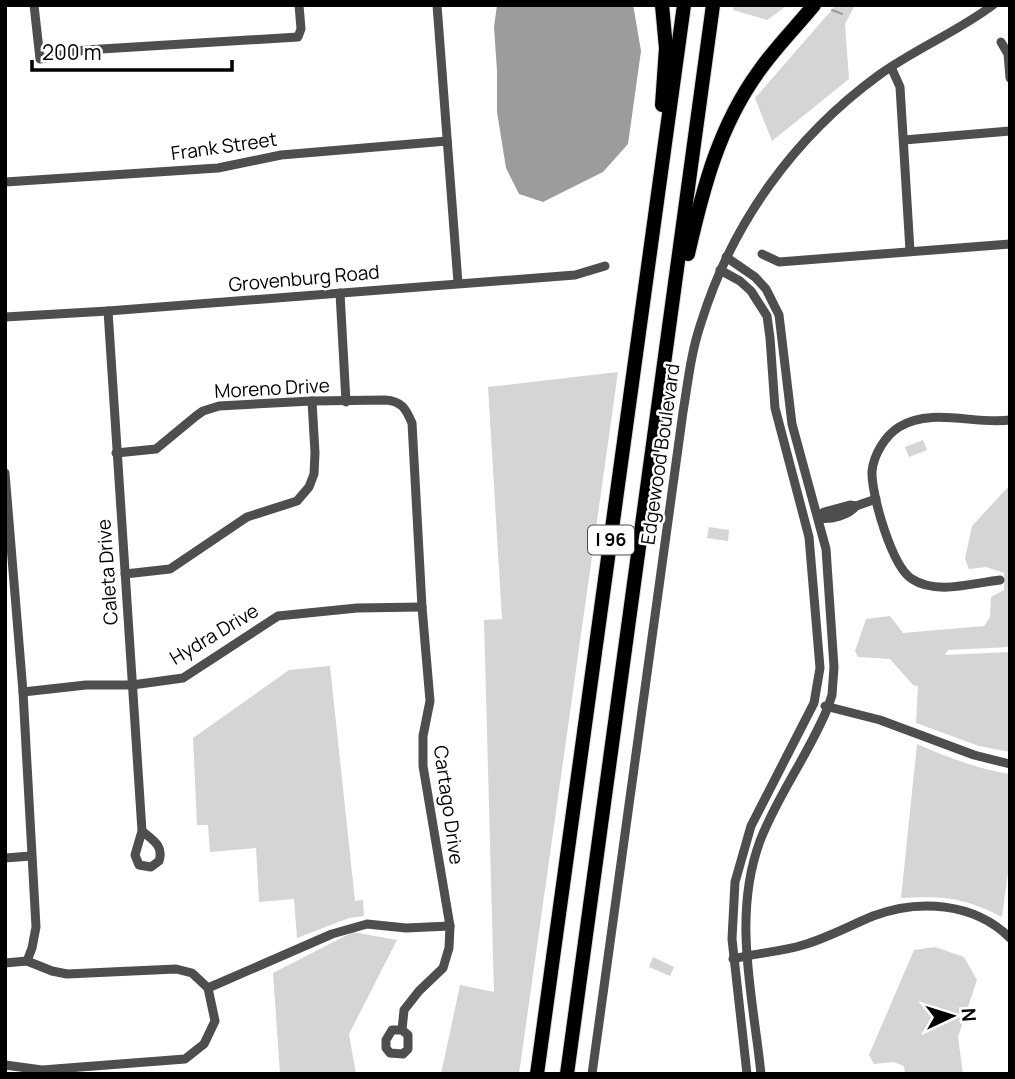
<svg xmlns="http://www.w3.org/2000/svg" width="1015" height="1079" font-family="Manrope,sans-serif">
<rect width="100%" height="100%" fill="#fff"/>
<!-- green -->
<g fill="#d5d5d5">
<polygon points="734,5 788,5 767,20 733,10"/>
<polygon points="836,5 855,5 845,24 849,79 772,141 755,98"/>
<polygon points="618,372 519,1074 441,1074 460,985 494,992 484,620 502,619 488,387"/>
<polygon points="923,440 927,450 909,457 905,447"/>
<polygon points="1010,485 1010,647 948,650 945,655 1010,652 1010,752 979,746 916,723 918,686 913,685 890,659 858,657 855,651 866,619 890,616 903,633 984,626 990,617 991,597 1004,590 1004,573 986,567 969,569 965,559 972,526"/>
<polygon points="709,527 729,530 728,541 707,538"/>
<polygon points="330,666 355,901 363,900 364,916 349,918 297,938 294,899 259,902 256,848 210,852 208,825 197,825 193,738 289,670"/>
<path d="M917 744C947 757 977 769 1010 774V858L1002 917C963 897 944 896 901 898Z"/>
<polygon points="353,932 397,940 349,1034 356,1074 280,1074 273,973"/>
<polygon points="935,947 964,957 977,980 958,1037 963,1074 905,1074 904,1066 893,1062 874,1064 869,1055 914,950"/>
<polygon points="653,957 674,967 670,976 649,967"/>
</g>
<!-- water -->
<polygon fill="#9c9c9c" points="497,5 633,5 634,10 641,51 628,144 603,172 543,202 519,194 506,168 497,112 497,71 494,27"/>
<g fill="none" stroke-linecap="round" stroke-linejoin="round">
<!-- stream -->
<polyline stroke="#9c9c9c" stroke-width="2" points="832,10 842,14"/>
<!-- highway casing -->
<g stroke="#dbdbdb" stroke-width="16">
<g id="highway">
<polyline points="662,105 666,48 662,5"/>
<path d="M688 254C703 188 719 126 759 71 775 48 796 27 814 5"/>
<polyline points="537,1074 684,5"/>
<polyline points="567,1074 713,5"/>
</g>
</g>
<!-- minor -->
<g stroke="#4e4e4e" stroke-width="9">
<polyline points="34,5 40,59 85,50 298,37 301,29 299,5"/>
<polyline points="437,5 458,283"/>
<polyline points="1001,42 1008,54 1010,78"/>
<polyline points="891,67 900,87 910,251"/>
<polyline points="904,140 1010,131"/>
<polyline points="5,182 218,168 281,155 447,141"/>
<polyline points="762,254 779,262 1010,244"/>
<path d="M726 257 755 277 766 289 779 315 792 424 826 549 834 667 832 695 828 707C809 754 778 794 760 841 732 916 753 996 761 1074"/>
<polyline points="720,270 740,281 751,291 767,316 770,338 775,408 809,537 820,668 814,703 751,826 735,882 732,939 747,1074"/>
<polyline points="340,293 346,402"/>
<path d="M108 311 142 831 135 855 139 865 151 867 159 861C164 846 153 840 142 831"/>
<polyline points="5,317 108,311 575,275 605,266"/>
<path d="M116 453 156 449 196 416 203 411 219 406 312 401 385 400C402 401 406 409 412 423L422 607 430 701 423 736V766L450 926 449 948 443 968 419 991 404 1010 402 1030 408 1035V1049L403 1054 390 1053 386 1048V1040L392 1030H402"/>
<polyline points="5,473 23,692 36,927 32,948 27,961"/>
<path d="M850 505 856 506C849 515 831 520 819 518L824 512Z"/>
<polyline points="856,506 876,499"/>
<polyline points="125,574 170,569 247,517 297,501 309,487 314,474 315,453 312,401"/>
<path d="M1000 580C973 583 936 595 912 579 892 567 871 494 872 471 874 454 885 436 899 427 932 407 975 425 1010 420"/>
<polyline points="23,692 86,685 132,685 183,678 278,616 357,608 422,607"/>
<polyline points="825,706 880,720 974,755 1010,764"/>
<polyline points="5,858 31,856"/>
<path d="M733 959C756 953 780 952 803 945 827 938 849 926 873 916 918 899 974 902 1010 938"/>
<polyline points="5,963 27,961 52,971 67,974 176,969 192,973 208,988"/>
<polyline points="208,988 332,934 367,924 406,928 450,926"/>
<polyline points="5,1065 42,1070 185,1059 204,1044 215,1021 208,988"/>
<path d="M592 1074 683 412C688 382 691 352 701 323 732 223 794 137 879 75 915 49 957 32 993 5"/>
</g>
<!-- highway -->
<use href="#highway" stroke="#000" stroke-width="14"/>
</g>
<g text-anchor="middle" stroke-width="5" stroke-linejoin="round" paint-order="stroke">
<!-- shield labels -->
<rect fill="#fff" stroke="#4c4c4c" stroke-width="2" x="588" y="525.5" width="46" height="29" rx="5"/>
<g font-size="18" font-weight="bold" fill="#000">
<text x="611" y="546">I 96</text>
</g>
<!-- street labels -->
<g font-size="19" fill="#000" stroke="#fff">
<text transform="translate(224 146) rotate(-8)" y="7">Frank Street</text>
<text transform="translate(304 278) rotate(-5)" y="7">Grovenburg Road</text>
<text transform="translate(272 388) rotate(-3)" y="7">Moreno Drive</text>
<text transform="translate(660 454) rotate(-82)" y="7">Edgewood Boulevard</text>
<text transform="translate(107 572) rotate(-94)" y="7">Caleta Drive</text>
<text transform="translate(214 634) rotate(-31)" y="7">Hydra Drive</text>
<text transform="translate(449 805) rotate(82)" y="7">Cartago Drive</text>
</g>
</g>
<!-- border -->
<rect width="1015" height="1079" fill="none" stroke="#000000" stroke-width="14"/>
<!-- north arrow -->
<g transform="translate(952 1016) rotate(86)" stroke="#ffffff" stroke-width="5" paint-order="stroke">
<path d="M0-5L12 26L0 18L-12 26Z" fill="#000000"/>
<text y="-10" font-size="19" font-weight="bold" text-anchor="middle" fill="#000000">N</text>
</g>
<!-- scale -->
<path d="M32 60v10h200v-10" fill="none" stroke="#000000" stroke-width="3.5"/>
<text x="42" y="60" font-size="21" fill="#000000" stroke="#ffffff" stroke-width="5" paint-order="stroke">200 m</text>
</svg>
